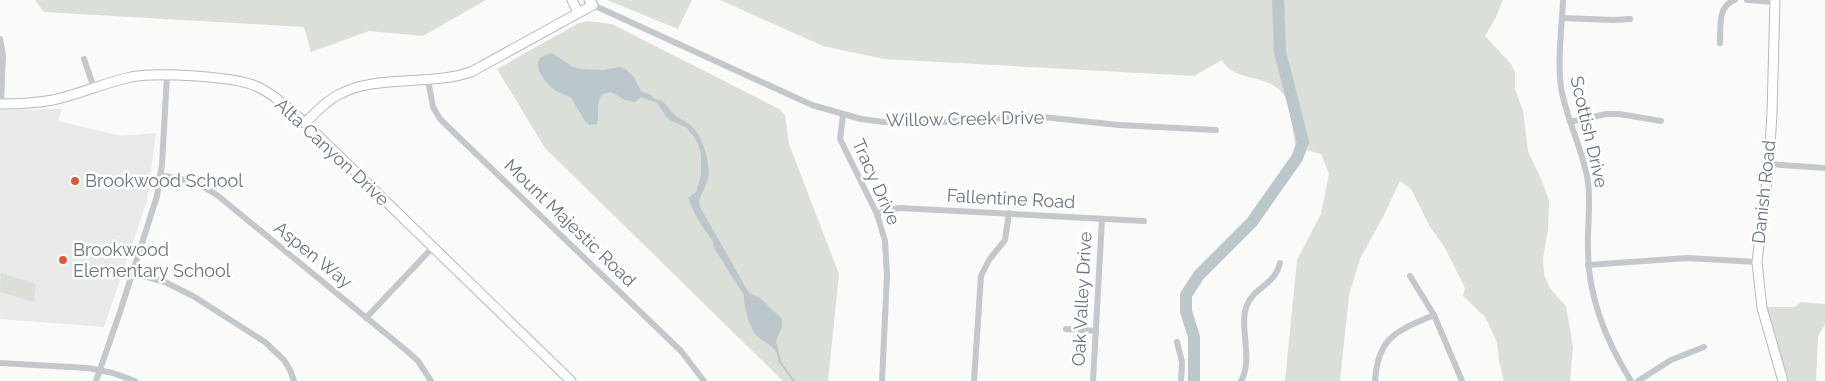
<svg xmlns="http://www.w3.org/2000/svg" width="1825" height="381" font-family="Raleway,sans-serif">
<rect width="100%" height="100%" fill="#fafaf8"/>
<!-- built -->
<polygon fill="#e8e9e9" points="62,109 58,121 121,136 156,133 147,201 104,327 0,319 0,110"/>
<!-- green -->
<g fill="#dadfd7">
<polygon points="35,0 486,0 423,36 369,31 311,52 304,27 44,12"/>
<polygon points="607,0 692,0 678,29"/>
<path d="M720 0H1503L1495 19 1485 36 1511 64 1515 72V89L1523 111 1528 151 1542 181 1549 201 1548 229 1543 258 1544 275 1551 290 1566 306 1573 347 1570 381H1504L1499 361 1497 342 1485 317 1463 296 1465 288 1444 246 1430 227 1411 189 1400 181 1384 215 1360 259 1349 295 1340 381H1285L1297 260 1321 214 1329 174 1321 154 1307 150 1295 144C1293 132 1290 104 1284 95 1269 73 1234 83 1222 60L1194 76 884 59 823 46Z"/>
<polygon points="587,21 612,24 779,109 785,115 789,144 839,274 828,381 783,381 545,148 497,69 577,24"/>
<polygon points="1,273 36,284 34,302 0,292"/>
<polygon points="1801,302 1825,304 1825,324 1818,337 1816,381 1788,381 1768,315 1767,307 1794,307"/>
</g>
<!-- water -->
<g fill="#bbc7cb">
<polygon points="1274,0 1283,0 1285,49 1273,51 1275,34"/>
<path d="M552 53 573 67 582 69 603 70 620 67 627 70 634 77 641 91 651 95 654 99 661 100C666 104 669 109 674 114 678 118 685 121 690 125 702 133 711 164 708 178 706 189 697 197 700 207L749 293 759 297 782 319V327L776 341 781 361 780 363 778 362C780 347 765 344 757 336 750 330 743 304 744 295 734 281 725 264 715 250 712 245 714 244 712 240 702 226 694 215 688 198L696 192 701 175V155L699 146 694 137 687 128 668 119 657 103 641 97 635 102 623 99 611 92C592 94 601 112 597 124L590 125 586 123 572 99C567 94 560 94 555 90 547 85 531 66 541 57 544 55 549 54 552 53Z"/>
</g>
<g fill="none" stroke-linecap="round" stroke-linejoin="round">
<!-- stream -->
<polyline stroke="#bbc7cb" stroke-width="2" points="780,362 794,381"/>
<!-- river -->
<polyline stroke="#bbc7cb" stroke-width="12" points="1194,381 1194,337 1186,311 1186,295 1199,275 1252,222 1297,158 1303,142 1280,52 1278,0"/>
<!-- secondary casing -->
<g stroke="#b3babf" stroke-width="11">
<g id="secondary">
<polyline points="572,0 578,12"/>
<polyline points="1775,0 1772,113 1769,164 1757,262 1762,308 1783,381"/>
<path d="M0 104C18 104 36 103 53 100 80 94 104 83 131 77 158 72 231 76 256 86 274 94 290 110 305 123L571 381"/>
<path d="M305 123C315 113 325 102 338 95 375 74 430 86 471 72L593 5 589 0"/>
</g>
</g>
<!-- street -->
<g stroke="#c3c8cc" stroke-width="6">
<path d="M1563 0C1562 27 1557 60 1561 87 1566 119 1583 149 1588 182 1591 204 1587 228 1588 250 1588 298 1606 341 1631 381"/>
<polyline points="1747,0 1775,2"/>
<polyline points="593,5 812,105 861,119 884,122 927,123 1033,116 1119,125 1216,130"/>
<polyline points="1562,18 1614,20 1630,19"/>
<polyline points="0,39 3,55 1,104"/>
<path d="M1720 43C1721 27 1717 6 1735 0"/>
<polyline points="84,59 94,88"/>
<polyline points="428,80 433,107 440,119 681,351 704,381"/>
<polyline points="843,115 840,139 877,214 885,241 887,275 882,381"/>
<polyline points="1570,122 1606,114 1619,114 1661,121"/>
<polyline points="1769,164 1825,168"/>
<polyline points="160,175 195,182 217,195 407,351 418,361 431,381"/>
<polyline points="877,214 888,210 900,208 1144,221"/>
<polyline points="1588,265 1687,258 1757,262"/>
<polyline points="133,273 165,282 193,296 265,342 284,360 290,370 294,381"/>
<polyline points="1410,276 1434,315 1462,381"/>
<polyline points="366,318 433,247"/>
<polyline points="1066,329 1096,331"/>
<polyline points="1177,342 1182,362 1181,381"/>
<polyline points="0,363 88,368 113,373 135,381"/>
<polyline points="96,381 120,312 157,196 162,164 167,76"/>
<polyline points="974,381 981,276 989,260 1005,240 1009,213"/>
<polyline points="1093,381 1102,219"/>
<path d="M1241 381C1254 358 1238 326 1247 305 1254 287 1274 286 1280 263"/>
<path d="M1375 381C1378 336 1397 331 1434 315"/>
<polyline points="1638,381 1671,360 1704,347"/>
</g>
<!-- secondary -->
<use href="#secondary" stroke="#fff" stroke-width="9"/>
</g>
<!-- markers -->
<g fill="#e4572e" stroke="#fff" stroke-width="2">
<circle cx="75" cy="181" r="5"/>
<circle cx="63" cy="260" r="5"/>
</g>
<g text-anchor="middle" stroke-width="5" stroke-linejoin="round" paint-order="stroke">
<!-- street labels -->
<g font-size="18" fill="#657683" stroke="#fff">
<text transform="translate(965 119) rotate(-1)" y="6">Willow Creek Drive</text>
<text transform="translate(1589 132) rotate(77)" y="6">Scottish Drive</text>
<text transform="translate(332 152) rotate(43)" y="6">Alta Canyon Drive</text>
<text transform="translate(876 182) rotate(66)" y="6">Tracy Drive</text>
<text transform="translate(1764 192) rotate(-84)" y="6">Danish Road</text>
<text transform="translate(1011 199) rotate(3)" y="6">Fallentine Road</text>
<text transform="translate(570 223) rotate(44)" y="6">Mount Majestic Road</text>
<text transform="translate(313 255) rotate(39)" y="6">Aspen Way</text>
<text transform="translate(1082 299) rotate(-87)" y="6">Oak Valley Drive</text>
</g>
<!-- poi labels -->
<g font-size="18" fill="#657683" stroke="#fff" text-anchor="start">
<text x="85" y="187">Brookwood School</text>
<text x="73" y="256">Brookwood<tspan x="73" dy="21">Elementary School</tspan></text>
</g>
</g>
</svg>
